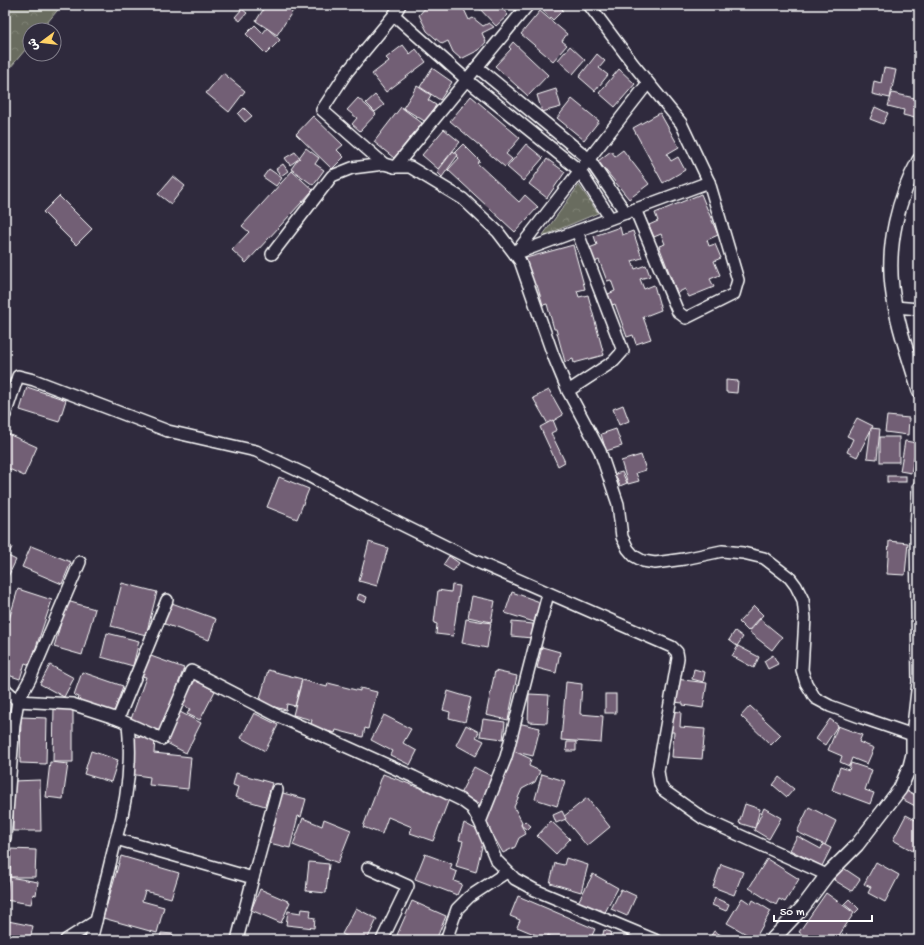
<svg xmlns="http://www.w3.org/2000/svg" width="924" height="945" font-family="'Gochi Hand','Playpen Sans Arabic',sans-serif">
<defs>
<pattern id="forest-crowns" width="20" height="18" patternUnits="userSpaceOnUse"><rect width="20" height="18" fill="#696c5e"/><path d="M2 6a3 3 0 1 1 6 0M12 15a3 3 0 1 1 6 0" fill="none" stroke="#808276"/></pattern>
</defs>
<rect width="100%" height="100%" fill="#2f2a3d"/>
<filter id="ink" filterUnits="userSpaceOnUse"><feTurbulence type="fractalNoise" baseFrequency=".025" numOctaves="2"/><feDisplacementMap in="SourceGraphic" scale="8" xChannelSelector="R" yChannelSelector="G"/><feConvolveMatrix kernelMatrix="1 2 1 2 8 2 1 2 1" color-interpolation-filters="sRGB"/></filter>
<g filter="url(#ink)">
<!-- forest -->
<g fill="url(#forest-crowns)" stroke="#b4b6ae">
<polygon points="5,5 62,5 41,30 30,30 30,44 5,74"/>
<polygon points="579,185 598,213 543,236 543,235"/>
</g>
<!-- building -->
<g fill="#725e75" stroke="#fff">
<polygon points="266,5 296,6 277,35 256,21"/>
<polygon points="428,5 462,5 469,20 473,18 483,26 489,23 494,27 482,33 486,42 479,50 461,59 453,52 448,41 442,44 427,31 419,15"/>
<polygon points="481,5 501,5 500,6 508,15 496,26 478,7"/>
<polygon points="544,5 559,5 563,10 553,20 540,8"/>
<polygon points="242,9 247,13 240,21 235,17"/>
<polygon points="540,11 567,34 562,41 567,45 553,61 521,34"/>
<polygon points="255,25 263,33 267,28 280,40 266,54 246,34"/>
<polygon points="513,42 548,75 528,96 495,66 511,49 509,47"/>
<polygon points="403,45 410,54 416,49 426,62 386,92 372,74 389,61 386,58"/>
<polygon points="570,46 585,60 573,74 558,60"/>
<polygon points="597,54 605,61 599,68 608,75 595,91 579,77"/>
<polygon points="432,68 452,82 440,100 420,87"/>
<polygon points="884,68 896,70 890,98 872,94 874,81 881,83"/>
<polygon points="619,69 635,84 615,107 599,93"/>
<polygon points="223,73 245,91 229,112 206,93"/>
<polygon points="417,86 431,95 428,100 436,105 426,122 403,108"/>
<polygon points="556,89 561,107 542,112 537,95"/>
<polygon points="892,93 919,99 919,119 903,115 904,110 888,106"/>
<polygon points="375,95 384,105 375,112 366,103"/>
<polygon points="471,96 520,138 506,154 512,159 505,167 450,121"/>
<polygon points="358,98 376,114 360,131 352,124 357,118 347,110"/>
<polygon points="572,99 599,121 584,140 557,118"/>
<polygon points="401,107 422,123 394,158 374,142"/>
<polygon points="875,107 888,113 883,124 870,119"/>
<polygon points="244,108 252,116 245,122 238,114"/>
<polygon points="660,113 679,147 667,154 671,161 678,157 685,170 663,183 633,128"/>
<polygon points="313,116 343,145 337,150 344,157 332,169 296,134"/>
<polygon points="444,129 460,142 438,169 422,155"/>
<polygon points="463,144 480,161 477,163 519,202 525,195 538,207 515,232 448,170 459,158 454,153"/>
<polygon points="526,144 543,158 523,181 507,167"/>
<polygon points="306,148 319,158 315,164 324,170 313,185 291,169"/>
<polygon points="623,150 649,184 629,199 598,161 611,151 615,156"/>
<polygon points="453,151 458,155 442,177 437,172"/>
<polygon points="295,152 300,158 290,165 285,158"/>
<polygon points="547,159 565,172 547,198 529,184"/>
<polygon points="283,164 288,171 281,176 276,169"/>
<polygon points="269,169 282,178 276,186 263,177"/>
<polygon points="292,171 313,190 246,263 232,250 249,232 242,226"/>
<polygon points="173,176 185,186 171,204 158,194"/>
<polygon points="701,194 718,235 707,240 709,246 715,244 721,258 714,261 720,275 710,279 714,287 689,297 685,289 677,293 659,246 665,244 661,234 654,237 649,225 658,221 655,213"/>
<polygon points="59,196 92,229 76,245 43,212"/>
<polygon points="620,227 622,235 633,231 642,258 632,261 635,269 646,265 650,276 640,279 644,289 654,285 661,310 643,317 651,339 636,344 633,335 627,337 615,304 612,305 608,294 615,291 611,280 607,281 599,260 595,262 589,248 597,245 594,236"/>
<polygon points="573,245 585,289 577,291 579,297 588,295 604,355 574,363 573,359 565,362 556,329 554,329 547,304 543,305 537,285 533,286 526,258"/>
<polygon points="726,380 738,381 737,393 726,392"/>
<polygon points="27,387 66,400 59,422 20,410"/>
<polygon points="549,390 563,415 548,424 533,398"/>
<polygon points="623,405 629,421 619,425 613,409"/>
<polygon points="887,416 909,418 908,435 885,432"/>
<polygon points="857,418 873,426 857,457 847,452 853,439 847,436"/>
<polygon points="553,420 557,430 551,433 565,462 558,466 540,427"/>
<polygon points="871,428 880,429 877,459 867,458"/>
<polygon points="616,429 622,446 606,451 601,434"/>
<polygon points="8,434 37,447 24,476 5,467 5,441"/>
<rect x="880" y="437" width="19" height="25"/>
<polygon points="905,441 917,443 911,473 900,471"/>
<polygon points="641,455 646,470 636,473 639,481 628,484 621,461"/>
<polygon points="622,472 627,483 620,486 615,474"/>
<rect x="887" y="476" width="19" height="6"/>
<polygon points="279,477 309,489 297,519 267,507"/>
<polygon points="889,541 908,543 905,575 887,574"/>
<polygon points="369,542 388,548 377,586 359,581"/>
<polygon points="5,544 12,547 8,556 16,560 5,583"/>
<polygon points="31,546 71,562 62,584 22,567"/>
<polygon points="449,556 459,563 453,571 443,565"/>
<polygon points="122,583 157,592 146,635 111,626"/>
<polygon points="452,585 460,586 453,636 436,634 437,624 434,623 438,590 451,592"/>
<polygon points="18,589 52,600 30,665 25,663 20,679 5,674 5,633"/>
<polygon points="512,592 540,602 534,622 505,613"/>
<polygon points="359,594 367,597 365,603 357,599"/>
<polygon points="472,596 495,601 491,622 468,617"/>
<polygon points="67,601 95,609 82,655 54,647"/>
<polygon points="169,602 216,619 209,640 162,623"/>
<polygon points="754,606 763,615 748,631 739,622"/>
<polygon points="466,619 491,623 487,648 462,643"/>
<polygon points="760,619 782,637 772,650 749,632"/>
<polygon points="512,622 533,624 532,638 511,636"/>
<polygon points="735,631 743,637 737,646 729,640"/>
<polygon points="107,633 139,641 133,666 101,657"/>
<polygon points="738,646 759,657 754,668 732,656"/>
<polygon points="542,647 560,652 556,673 537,668"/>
<polygon points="148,655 184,668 160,734 130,722 146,677 141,676"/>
<polygon points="773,655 778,664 768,669 764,661"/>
<polygon points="50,665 74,678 64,697 40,684"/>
<polygon points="694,669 705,672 703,682 692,679"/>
<polygon points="268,670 302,679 295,706 287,704 286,710 259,703"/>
<polygon points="495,671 517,676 508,720 486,715"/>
<polygon points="82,672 123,686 113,715 77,703 79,697 74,695"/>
<polygon points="676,679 707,683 703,708 683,705 683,703 673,702"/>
<polygon points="195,680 215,691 200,720 187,714 190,709 182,705"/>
<polygon points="302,680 327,687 328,683 360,691 360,688 377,692 368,729 365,728 363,737 336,730 335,733 310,727 312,720 293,715"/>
<polygon points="566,682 582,684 580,714 603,716 601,743 561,740"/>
<polygon points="448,691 471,698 465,722 449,718 450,712 443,710"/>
<polygon points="529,694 549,695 547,723 528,722"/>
<rect x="605" y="694" width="11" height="19"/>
<polygon points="54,706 73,706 73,762 53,762"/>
<polygon points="750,706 781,735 771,745 741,716"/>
<polygon points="670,711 681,712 680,727 705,729 702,759 672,757 674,732 668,732"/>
<polygon points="180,712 201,723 186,753 165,742"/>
<polygon points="254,713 278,725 265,751 241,738"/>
<polygon points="5,715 10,716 9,734 5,733"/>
<polygon points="384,715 411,729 403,743 417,751 410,765 390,755 392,751 371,740"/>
<polygon points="21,717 47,718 46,764 20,763"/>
<polygon points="483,719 505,722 503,739 480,736"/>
<polygon points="830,719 838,725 825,745 816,739"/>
<polygon points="518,723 540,728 533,756 512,751"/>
<polygon points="466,725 479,732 476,737 484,741 476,756 456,745"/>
<polygon points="838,726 862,735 859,742 874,748 867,764 852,758 849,766 840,762 842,756 828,750"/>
<polygon points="133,736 155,738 154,753 191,757 188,789 149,785 150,777 129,774"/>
<polygon points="567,742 576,742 576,751 566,751"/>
<polygon points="91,751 118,760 111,782 84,774"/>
<polygon points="514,751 531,759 529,766 540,771 535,782 522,789 514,807 522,822 521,825 526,834 519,838 515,847 503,853 484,819"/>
<polygon points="50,762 68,764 63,799 46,797"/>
<polygon points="851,763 872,770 865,790 874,793 870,804 832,790 840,767 849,770"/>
<polygon points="474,767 497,779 483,806 460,794"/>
<polygon points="236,773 272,783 265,806 235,797 238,787 233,785"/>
<polygon points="383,774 449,799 433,841 410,833 412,827 388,817 382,834 363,827"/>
<polygon points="542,774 565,781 557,806 535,799"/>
<polygon points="779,777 794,789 787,797 773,785"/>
<polygon points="40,780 41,831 13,831 13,781"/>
<polygon points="904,789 919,797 919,808 900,798"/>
<polygon points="279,792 306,799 301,817 298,816 290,848 265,842"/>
<polygon points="587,798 610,827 587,846 563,817"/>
<polygon points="745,804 760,809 755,828 739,823"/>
<polygon points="809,807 836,821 825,845 797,832"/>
<polygon points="764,808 781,818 769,839 754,830"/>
<polygon points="562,811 566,819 556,823 553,815"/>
<polygon points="906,815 919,822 919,847 916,846 913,851 893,840"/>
<polygon points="303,818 322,826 324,819 351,830 338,863 293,845"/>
<polygon points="525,821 531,826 527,830 521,825"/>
<polygon points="551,821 570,839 556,854 537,836"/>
<polygon points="464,823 485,834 476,872 456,866 463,841 459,840"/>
<polygon points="797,836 821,849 823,844 831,848 822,866 790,850"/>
<polygon points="11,849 36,850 35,877 10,877"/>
<polygon points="425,854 452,864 450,869 457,872 454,881 462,884 457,895 415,879"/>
<polygon points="121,856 179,873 171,898 145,891 142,901 164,907 157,933 103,918"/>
<polygon points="566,858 588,865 581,892 550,883 555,863 564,865"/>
<polygon points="767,859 799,879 785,902 779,899 776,905 749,888"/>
<polygon points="309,862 329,864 326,893 306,891"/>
<polygon points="876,862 899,875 885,902 868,893 871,887 864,884"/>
<polygon points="721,864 743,872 734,895 713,887"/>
<polygon points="842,867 860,879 852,891 834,880"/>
<polygon points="593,874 618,888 602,918 577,904"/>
<polygon points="9,877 38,882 36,895 33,894 31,904 5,900"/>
<polygon points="260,889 290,902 281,923 251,910"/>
<polygon points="621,889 636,896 627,916 611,909"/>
<polygon points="826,893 854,913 836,940 810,940 799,932"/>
<polygon points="518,896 595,929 590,940 560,940 548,935 546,939 517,927 520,920 510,916"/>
<polygon points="715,898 729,904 726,911 712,905"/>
<polygon points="742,898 751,904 753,900 771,911 755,939 727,923"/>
<polygon points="849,899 859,909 855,913 844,904"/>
<polygon points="412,901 446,916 436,940 408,940 397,935"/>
<polygon points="356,908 377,919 367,940 354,940 342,934"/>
<polygon points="302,909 311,910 310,917 315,918 314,928 286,925 288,911 301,913"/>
<polygon points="8,921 33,926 30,940 5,940"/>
<polygon points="604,930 611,932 609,940 602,938"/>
<polygon points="714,931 730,940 708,940"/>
<polygon points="161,933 173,934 172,940 160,940"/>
</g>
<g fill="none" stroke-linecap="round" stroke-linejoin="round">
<!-- minor casing -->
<g stroke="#fff" stroke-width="14">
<g id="minor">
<polyline points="589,5 633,64 681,123 709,182 738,280 734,294 686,318 678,312 635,209"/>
<polyline points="394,15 467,80 580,171 610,218"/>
<polyline points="477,67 589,159 626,213"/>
<polyline points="384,164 322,110 347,72 394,15 400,5"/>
<polyline points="395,167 528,5"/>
<polyline points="272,254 332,176 352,168 384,164 395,167 410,167 463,199 498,232 520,261 553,355 568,391 600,451 618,504 622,537 628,549 634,556 643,561 655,563 684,559 722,551 743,553 764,558 790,578 796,586 803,600 805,618 802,670 806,683 815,698 830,706 860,717 913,735"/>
<polyline points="515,254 648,83"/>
<polyline points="515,254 709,182"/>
<polyline points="895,307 919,309"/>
<polyline points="568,391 614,361 623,351 577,231"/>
<polyline points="5,415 18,376 34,380 168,431 256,451 307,475 370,509 473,560 672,647 677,652 678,658 658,771 660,784 663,790 704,819 827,875"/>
<polyline points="5,689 18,701 72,704 118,719 167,600"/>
<polyline points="118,719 162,739 191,671 278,716 414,777 461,800 472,808 480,822 496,860 515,879 535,890 655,940"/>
<polyline points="480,822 506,757 548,594"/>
<polyline points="5,838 14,724 18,701 30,679 80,562"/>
<path d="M116 839C127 802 132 763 128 724"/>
<polyline points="368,868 408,886 382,940"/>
<polyline points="253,878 277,790"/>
<polyline points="66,940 96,921 116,839 253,878 237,940"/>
<polyline points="91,940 96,921"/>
<polyline points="446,940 457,909 469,897 507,872"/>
</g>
</g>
<!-- tertiary casing -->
<g stroke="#fff" stroke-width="16">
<g id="tertiary">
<path d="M919 160C898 198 887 244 892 287 896 322 909 357 919 391"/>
<polyline points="772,940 803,907 827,875 857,845 900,789 910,766 913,754 913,735 919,682 917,531 919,488"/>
</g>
</g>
<!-- minor -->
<use href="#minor" stroke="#2f2a3d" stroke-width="11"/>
<!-- tertiary -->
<use href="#tertiary" stroke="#2f2a3d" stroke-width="13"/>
</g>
</g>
<!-- margin -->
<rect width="924" height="945" fill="none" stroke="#2f2a3d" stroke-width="20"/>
<rect x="10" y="10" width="904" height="925" fill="none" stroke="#fff" stroke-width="1.5" filter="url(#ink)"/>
<!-- north arrow -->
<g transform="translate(42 42) rotate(255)"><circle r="19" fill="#2f2a3d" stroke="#827f8b"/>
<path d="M0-3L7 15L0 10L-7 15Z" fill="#ffd166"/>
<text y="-6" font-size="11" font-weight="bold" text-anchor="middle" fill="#ffffff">ش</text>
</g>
<!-- scale -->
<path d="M774 915v6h98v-6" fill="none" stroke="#ffffff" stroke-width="2"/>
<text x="780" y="915" font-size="12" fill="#ffffff" stroke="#2f2a3d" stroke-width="3" paint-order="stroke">50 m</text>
</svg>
